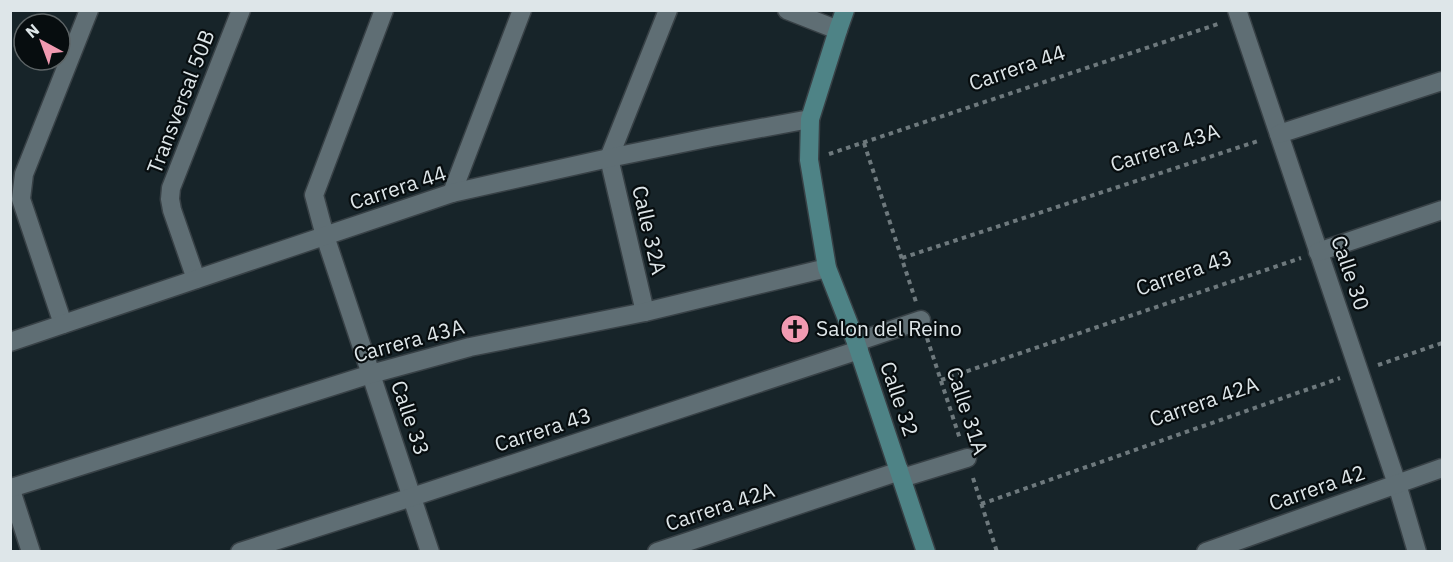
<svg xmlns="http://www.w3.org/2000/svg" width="1453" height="562" font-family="'IBM Plex Sans',sans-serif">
<rect width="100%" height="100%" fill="#172429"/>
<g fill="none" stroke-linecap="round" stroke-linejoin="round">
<!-- street casing -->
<g stroke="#384146" stroke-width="21">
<g id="street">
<polyline points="384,10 314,195 325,236 430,552"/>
<polyline points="787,10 838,30"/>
<polyline points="1237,10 1397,484 1417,552"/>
<polyline points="1279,134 1442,81"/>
<polyline points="452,193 522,10"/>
<polyline points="1318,252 1442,210"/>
<polyline points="196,279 172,210 170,199 171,188 241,10"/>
<polyline points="645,312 609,158 668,10"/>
<polyline points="63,324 21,199 24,174 89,10"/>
<polyline points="10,342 452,193 609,158 712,137 810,119"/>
<polyline points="856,342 921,320"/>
<polyline points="902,478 967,458"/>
<polyline points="10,487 31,552"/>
<polyline points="11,488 371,374 470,347 645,312 827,268"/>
<polyline points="240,552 412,497 859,350"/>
<polyline points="657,552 900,471"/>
<polyline points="1206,552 1442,468"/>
</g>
</g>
<!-- secondary casing -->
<g stroke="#384146" stroke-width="21">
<polyline id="secondary" points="845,10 838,30 810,119 809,160 827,268 856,342 926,552"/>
</g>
<!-- path -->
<g stroke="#6e797d" stroke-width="4" stroke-dasharray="4.5 4.5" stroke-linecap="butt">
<polyline points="864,143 916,302"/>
<polyline points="829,154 1221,23"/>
<polyline points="902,258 1261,140"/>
<polyline points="927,338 960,439"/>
<polyline points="1378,365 1442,343"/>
<polyline points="941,380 1301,258"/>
<polyline points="973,478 997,552"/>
<polyline points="981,504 1340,378"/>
</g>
<!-- street -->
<use href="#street" stroke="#5f6e74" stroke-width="18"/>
<!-- secondary -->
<use href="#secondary" stroke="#4e8386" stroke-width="18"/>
</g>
<!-- icons -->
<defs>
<g id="church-disc" transform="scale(1.5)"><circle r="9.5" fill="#f19ab1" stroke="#070d0f"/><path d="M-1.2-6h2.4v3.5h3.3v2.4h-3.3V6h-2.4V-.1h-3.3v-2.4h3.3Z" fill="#111"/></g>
</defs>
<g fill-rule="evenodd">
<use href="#church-disc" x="795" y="329"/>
</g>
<g text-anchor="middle" stroke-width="4.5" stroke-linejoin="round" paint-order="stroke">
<!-- street labels -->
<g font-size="21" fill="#dee6e9" stroke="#070d0f">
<text transform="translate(1017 68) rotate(-19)" y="7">Carrera 44</text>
<text transform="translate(181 102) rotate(-69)" y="7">Transversal 50B</text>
<text transform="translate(1165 148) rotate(-18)" y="7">Carrera 43A</text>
<text transform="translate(398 188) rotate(-18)" y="7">Carrera 44</text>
<text transform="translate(649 230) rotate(77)" y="7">Calle 32A</text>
<text transform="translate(1184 273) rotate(-19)" y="7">Carrera 43</text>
<text transform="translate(1350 273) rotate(71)" y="7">Calle 30</text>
<text transform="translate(409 341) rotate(-15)" y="7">Carrera 43A</text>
<text transform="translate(899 399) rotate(71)" y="7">Calle 32</text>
<text transform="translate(1204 402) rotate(-19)" y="7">Carrera 42A</text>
<text transform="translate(967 411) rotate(72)" y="7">Calle 31A</text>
<text transform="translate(410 418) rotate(71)" y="7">Calle 33</text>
<text transform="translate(543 430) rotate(-18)" y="7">Carrera 43</text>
<text transform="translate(1317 488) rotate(-19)" y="7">Carrera 42</text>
<text transform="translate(720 507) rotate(-18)" y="7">Carrera 42A</text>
</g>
<!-- poi labels -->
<g font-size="21" fill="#dee6e9" stroke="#070d0f" text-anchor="start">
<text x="816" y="336">Salon del Reino</text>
</g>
</g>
<!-- border -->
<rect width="1453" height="562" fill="none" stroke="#dee6e9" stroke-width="24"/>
<!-- north arrow -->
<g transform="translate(42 42) rotate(319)"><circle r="28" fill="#070d0f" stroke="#5d6466" stroke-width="1.5"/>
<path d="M0-4.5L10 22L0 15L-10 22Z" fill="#f19ab1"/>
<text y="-9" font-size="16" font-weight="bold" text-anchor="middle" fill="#dee6e9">N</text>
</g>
</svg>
